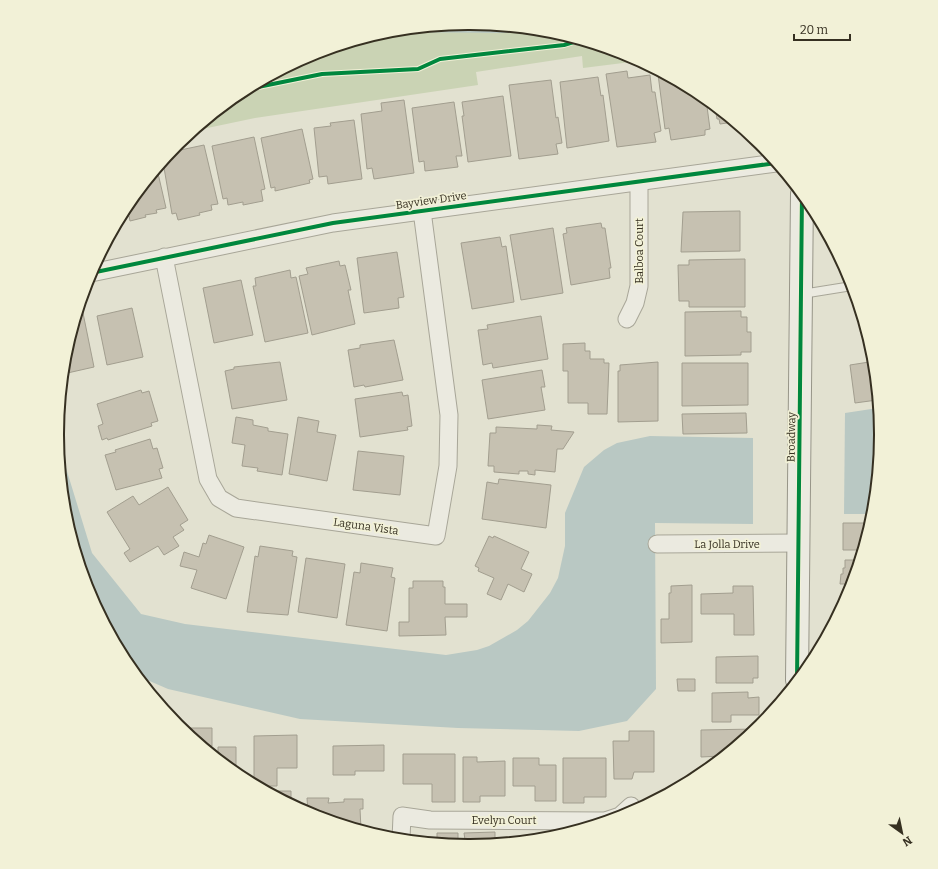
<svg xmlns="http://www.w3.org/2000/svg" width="938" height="869" font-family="Bitter,serif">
<rect width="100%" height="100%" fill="#e2e1d0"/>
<!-- green -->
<polygon fill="#cad3b4" points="469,23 549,31 627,54 639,61 583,68 582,56 476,72 478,85 255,118 193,131 241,92 312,54 389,31"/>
<!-- water -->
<g fill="#b9c8c3">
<polygon points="469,23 533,29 514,33 386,32"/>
<polygon points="878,408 880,435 873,514 844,514 845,413"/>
<polygon points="650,436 753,438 753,524 655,523 656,689 627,721 579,731 458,728 300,719 168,689 138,676 127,663 89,592 65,515 59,445 92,553 141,614 185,624 446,655 477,650 489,646 517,630 528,621 550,593 558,578 565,546 565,513 584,467 604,450 617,443"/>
</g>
<!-- building -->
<g fill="#c6c1b1" stroke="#a29e8f">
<polygon points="627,71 628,78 650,75 652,92 655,92 661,131 654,133 656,142 617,147 606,74"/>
<polygon points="659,72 698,92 706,99 710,129 705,130 705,135 671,140 669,128 665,129 658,74"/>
<polygon points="598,77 601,96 603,95 609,141 567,148 560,82"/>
<polygon points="551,80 556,118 558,117 562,143 556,144 558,154 519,159 509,85"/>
<polygon points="503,96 511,156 468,162 462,116 464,116 462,102"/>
<polygon points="404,100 414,173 374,179 372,168 367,169 361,114 382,111 381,103"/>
<polygon points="454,102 462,156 456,156 458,167 425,171 424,161 419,162 412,108"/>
<polygon points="715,107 734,122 720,124 719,119 717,119"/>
<polygon points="354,120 362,179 328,184 327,176 319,177 314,128 331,126 330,123"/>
<polygon points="302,129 313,179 309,180 310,183 275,191 275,187 271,188 261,138"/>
<polygon points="254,137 265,189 261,190 263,201 243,205 243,202 228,205 227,198 223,199 212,146"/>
<polygon points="204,145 218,204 211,205 212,210 199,213 200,215 178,220 176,213 172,214 163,162 171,152"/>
<polygon points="157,169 166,208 156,210 157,213 145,215 146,217 130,221 129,216 125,217 124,212 127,206"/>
<polygon points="740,211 740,251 681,252 683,212"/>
<polygon points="601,223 602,228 605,228 611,268 609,268 610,278 571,285 563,234 567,233 566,228"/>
<polygon points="553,228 563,293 521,300 510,235"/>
<polygon points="500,237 502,247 506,246 514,302 472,309 461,243"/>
<polygon points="397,252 404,297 398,298 399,308 364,313 357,258"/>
<polygon points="745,259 745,307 689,307 689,301 679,301 678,265 689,265 689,260"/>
<polygon points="339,261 340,266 345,265 351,290 348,290 355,324 312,335 299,276 308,274 306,268"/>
<polygon points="290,270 291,278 296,277 308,333 265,342 253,286 256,286 255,278"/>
<polygon points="241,280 253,335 214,343 203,288"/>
<polygon points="132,308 143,357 107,365 97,316"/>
<polygon points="741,311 741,317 747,317 747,332 751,332 751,352 741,352 741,355 685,356 685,312"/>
<polygon points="83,313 94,367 63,374 65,354 78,314"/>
<polygon points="541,316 548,359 493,368 492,363 483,365 478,330 488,329 487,325"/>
<polygon points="864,324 873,354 877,400 855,403 850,365 869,362"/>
<polygon points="394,340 403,380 365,387 364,385 354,387 348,350 360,348 360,345"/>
<polygon points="585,343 585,351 590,351 590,359 604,359 604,363 609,363 607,414 588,414 588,403 568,403 568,371 563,371 563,344"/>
<polygon points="280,362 287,400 232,409 225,371 234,369 234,367"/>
<polygon points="658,362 658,421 618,422 618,371 620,371 620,365"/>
<polygon points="682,363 748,363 748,405 682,406"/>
<polygon points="542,370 545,387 541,387 545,410 488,419 482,380"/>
<polygon points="141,390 142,393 149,391 158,421 151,423 152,426 108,440 107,438 102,440 98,426 103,424 97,404"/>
<polygon points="402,392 403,396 408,395 412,426 407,427 408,430 360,437 355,399"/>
<polygon points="746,413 747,433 683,434 682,414"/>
<polygon points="236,417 253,420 253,425 268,428 268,431 288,434 282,475 257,471 258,468 242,466 245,445 232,443"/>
<polygon points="298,417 319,421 317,432 336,435 327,481 289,474"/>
<polygon points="537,425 552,426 551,430 574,432 563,449 557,449 555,472 535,470 535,475 528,474 528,471 519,471 519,474 494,472 494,466 488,466 490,433 496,433 496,427 537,429"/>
<polygon points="150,439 153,449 157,448 163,468 159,469 162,478 116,490 105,455 116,452 115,450"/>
<polygon points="358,451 404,456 400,495 353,490"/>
<polygon points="499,479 551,485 546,528 482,519 487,482 498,484"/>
<polygon points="168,487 188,520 180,525 184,530 173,537 179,546 164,555 158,546 130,562 124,553 130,549 107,512 133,496 139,505"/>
<polygon points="866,520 871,520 862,550 843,550 843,523 866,523"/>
<polygon points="209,535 244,547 226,599 191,588 197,570 180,566 184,552 199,557 203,543 206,544"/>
<polygon points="489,536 493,538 494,536 529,552 521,569 532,574 524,592 508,584 501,600 487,594 494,578 478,571 479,568 475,566"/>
<polygon points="260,546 293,551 292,556 297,557 288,615 247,612 255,556 258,557"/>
<polygon points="306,558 345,564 337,618 298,612"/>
<polygon points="845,560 859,560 852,584 840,584 841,574 843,574 843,568 845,568"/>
<polygon points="361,563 393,568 391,577 395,578 387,631 346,625 354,572 360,573"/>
<polygon points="413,581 443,581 443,587 445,587 445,604 467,604 467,617 445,617 446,635 399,636 399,622 409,622 409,588 413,588"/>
<polygon points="692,585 692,642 661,643 661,619 669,619 669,593 671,593 671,586"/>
<polygon points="733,586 753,586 754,635 734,635 734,614 701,614 701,594 733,593"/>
<polygon points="758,656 758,678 753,678 753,683 716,683 716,657"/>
<polygon points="677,679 695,679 695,691 678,691"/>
<polygon points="748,692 748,698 759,697 759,715 731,715 731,722 712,722 712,693"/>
<polygon points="181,728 212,728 212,746 206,746 206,748"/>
<polygon points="756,729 722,756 701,757 701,730"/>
<polygon points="629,731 654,731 654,772 634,772 632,779 614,779 613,741 629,741"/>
<polygon points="297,735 297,768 277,768 277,786 258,786 254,784 254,736"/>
<polygon points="384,745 384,771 355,771 355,775 333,775 333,746"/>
<polygon points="218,747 236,747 236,765 226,765 218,758"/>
<polygon points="403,754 455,754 455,802 432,802 432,784 403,784"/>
<polygon points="463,757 477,757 477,762 505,761 505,796 480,796 480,802 463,802"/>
<polygon points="513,758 539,758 539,765 556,765 556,801 535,801 535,786 513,786"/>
<polygon points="563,758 606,758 606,797 584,797 584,803 563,803"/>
<polygon points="270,791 291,791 291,804 270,792"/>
<polygon points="307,798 329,798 328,803 344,802 344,799 363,799 363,809 360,809 361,829 308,813"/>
<polygon points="495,832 495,839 501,839 501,843 469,846 437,843 437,833 458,833 458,840 465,840 464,833"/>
</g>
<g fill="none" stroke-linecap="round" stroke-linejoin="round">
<!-- lane casing -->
<g stroke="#a8a698" stroke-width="10">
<polyline id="lane" points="802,294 852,286"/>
</g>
<!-- street casing -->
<g stroke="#a8a698" stroke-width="19">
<g id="street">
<polyline points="164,257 208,479 219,498 236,508 436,536 448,466 449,415 422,211"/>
<polyline points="91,273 333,223 776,163"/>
<polyline points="627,319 635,303 639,286 639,182"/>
<polyline points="657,544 798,543"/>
<polyline points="608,820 620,816 631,806"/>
<polyline points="401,839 402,816 430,820 606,821"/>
</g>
</g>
<!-- secondary casing -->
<g stroke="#979588" stroke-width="24">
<polyline id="secondary" points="797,680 802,194"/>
</g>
<!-- path -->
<polyline stroke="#c3c2b7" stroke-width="2.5" stroke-dasharray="3 2" stroke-linecap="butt" points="240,93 258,87 322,74 418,69 440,59 564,45 580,40"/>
<!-- lane -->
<use href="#lane" stroke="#ebeae0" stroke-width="8"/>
<!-- street -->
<use href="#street" stroke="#ebeae0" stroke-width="17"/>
<!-- secondary -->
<use href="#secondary" stroke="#ebeae0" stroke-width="22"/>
<!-- cycleway casing -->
<g stroke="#f2f1d7" stroke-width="6">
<g id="cycleway">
<polyline points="240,93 258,87 322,74 418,69 440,59 564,45 580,40"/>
<polyline points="91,273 333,223 776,163"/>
<polyline points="797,680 802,194"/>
</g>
</g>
<!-- cycleway -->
<use href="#cycleway" stroke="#00873e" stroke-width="4"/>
</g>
<g text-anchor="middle" stroke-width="3.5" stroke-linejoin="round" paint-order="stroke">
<!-- street labels -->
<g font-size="11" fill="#363021" stroke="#f2f1d7">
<text transform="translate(431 200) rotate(-8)" y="4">Bayview Drive</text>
<text transform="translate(639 251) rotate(-90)" y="4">Balboa Court</text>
<text transform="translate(791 437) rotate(-89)" y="4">Broadway</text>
<text transform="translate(366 526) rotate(8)" y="4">Laguna Vista</text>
<text x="727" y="548">La Jolla Drive</text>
<text x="504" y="824">Evelyn Court</text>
</g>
</g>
<!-- crop -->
<path d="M0 0H938V869H0ZM468 30H470A404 404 0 0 1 874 434V435A404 404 0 0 1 470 839H468A404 404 0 0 1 64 435V434A404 404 0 0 1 468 30Z" fill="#f2f1d7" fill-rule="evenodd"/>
<path fill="none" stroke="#363021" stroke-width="2" d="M468 30H470A404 404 0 0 1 874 434V435A404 404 0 0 1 470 839H468A404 404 0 0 1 64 435V434A404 404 0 0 1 468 30Z"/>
<!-- north arrow -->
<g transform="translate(902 833) rotate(147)" stroke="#f2f1d7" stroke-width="3" paint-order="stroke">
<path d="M0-3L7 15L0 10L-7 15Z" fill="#363021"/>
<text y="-6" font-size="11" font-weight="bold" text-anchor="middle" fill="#363021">N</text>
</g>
<!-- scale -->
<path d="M794 34v6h56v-6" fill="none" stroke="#363021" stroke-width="2"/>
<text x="800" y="34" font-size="12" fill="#363021" stroke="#f2f1d7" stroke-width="3" paint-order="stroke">20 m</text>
</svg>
